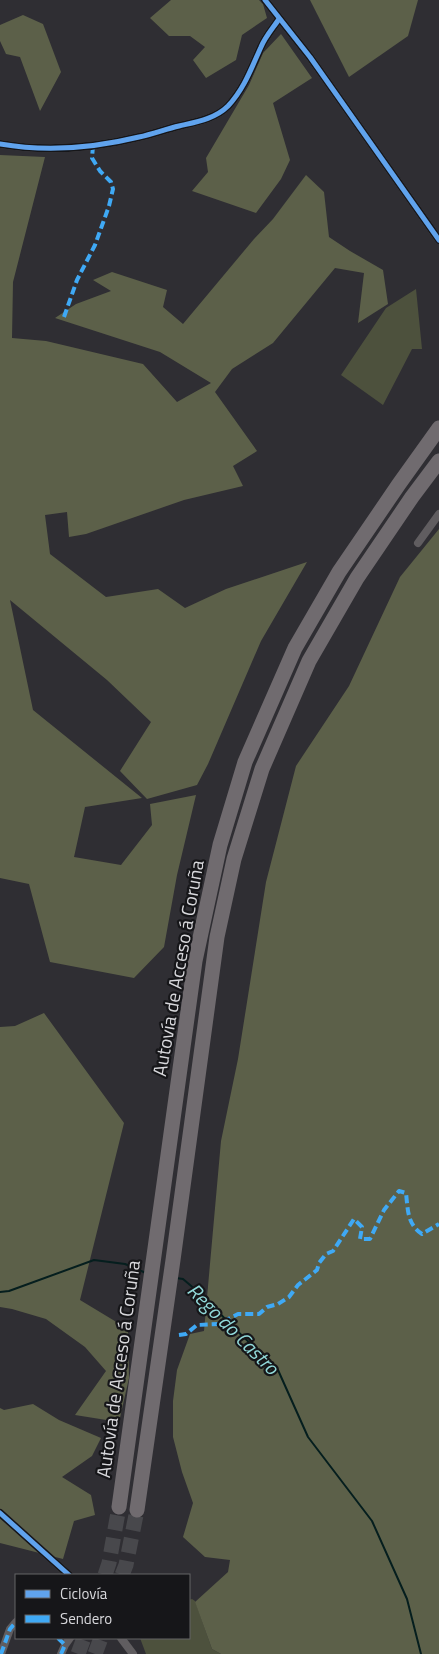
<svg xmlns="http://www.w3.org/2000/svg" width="439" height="1654" font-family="'Titillium Web',sans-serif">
<rect width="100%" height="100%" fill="#2f2e33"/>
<!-- green -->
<g fill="#4d513d">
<polygon points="416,289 422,349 412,349 383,405 341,375 386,308"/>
<polygon points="192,1599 195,1601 212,1649 221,1654 146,1654 140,1638 189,1638 189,1600"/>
</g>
<!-- forest -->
<g fill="#5c6049">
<polygon points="171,0 259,0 263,4 267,18 242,35 236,60 206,78 193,60 205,47 190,36 169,36 150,18"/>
<polygon points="310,0 418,0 408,36 349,77"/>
<polygon points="23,15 43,24 61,72 40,111 20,57 6,54 0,41 0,25"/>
<polygon points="281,34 312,78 273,103 290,160 281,179 256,213 192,191 208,172 206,158 249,85 263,53"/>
<polygon points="0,155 45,157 13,282 12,338 46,341 143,364 177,402 211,383 160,352 55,318 76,304 111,291 93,280 112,272 167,290 163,307 183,324 254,239 273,219 306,175 324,192 329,237 350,251 383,270 388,304 358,323 364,273 335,268 273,343 232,369 215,392 257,451 233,466 243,486 184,500 86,534 69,537 67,512 45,515 50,554 106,597 158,589 185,608 226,589 307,562 261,641 208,764 197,785 147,799 120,771 151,722 107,680 10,600 33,710 142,798 85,807 74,857 121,865 152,825 150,804 196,795 177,875 164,947 134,978 50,962 29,884 0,878"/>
<polygon points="439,529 439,1654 221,1654 212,1649 195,1602 228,1572 230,1560 205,1557 183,1537 193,1503 182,1472 173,1437 173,1401 177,1370 190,1334 204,1331 221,1141 238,1059 266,882 296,766 349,686 400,577"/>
<polygon points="44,1013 124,1123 80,1300 128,1329 129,1378 119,1422 75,1415 106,1371 85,1347 46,1319 12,1309 0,1307 0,1027 15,1026"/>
<polygon points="33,1404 59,1420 101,1438 92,1456 62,1477 91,1495 95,1515 74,1521 63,1559 0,1543 0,1408 4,1410"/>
</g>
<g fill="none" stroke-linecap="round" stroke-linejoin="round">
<!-- stream -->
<g stroke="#051e1e" stroke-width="2">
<polyline points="176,1278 183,1279 203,1296 232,1326 278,1370 308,1437 372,1521 407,1599 421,1654"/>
<polyline points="0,1292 9,1291 94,1260 125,1264 146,1273"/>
</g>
<!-- highway-tunnel -->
<g stroke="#48484c" stroke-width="15" stroke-dasharray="15 8" stroke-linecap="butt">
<polyline points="105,1575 109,1563 119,1507"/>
<polyline points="122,1575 126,1565 137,1510"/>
<polyline points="78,1654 84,1638"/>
<polyline points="95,1654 101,1638"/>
</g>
<!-- street -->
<g stroke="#605d60" stroke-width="8">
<polyline points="265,0 310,57 439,240"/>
<path d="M0 144C46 152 94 148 139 137 153 134 166 129 179 126 196 122 215 119 228 106 244 89 251 69 261 47 265 37 273 28 279 19"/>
<polyline points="418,543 439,514"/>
<polyline points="0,1513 69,1575"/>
<polyline points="121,1638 133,1654"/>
<polyline points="1,1654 10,1629 16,1622"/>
<polyline points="61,1654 65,1645 70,1638"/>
</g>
<!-- highway -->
<g stroke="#706b6f" stroke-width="15">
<polyline points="119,1507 195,961 220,845 245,762 295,648 339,572 399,484 439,428"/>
<polyline points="137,1510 173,1260 217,937 234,859 262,769 309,661 357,578 412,497 439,461"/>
</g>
<!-- quiet -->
<g stroke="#3fa9f5" stroke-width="4" stroke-dasharray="8 4" stroke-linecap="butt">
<polyline points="64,317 77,280 95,245 109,206 113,189 111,182 100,171 92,158 93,146"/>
<path d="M179 1335 186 1334 197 1325 219 1324 238 1314H259L267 1307 278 1304 289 1297 298 1285 317 1270 319 1263 326 1254 333 1251 354 1219 362 1227 360 1239H370L384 1210 399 1191 406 1193C408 1210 407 1224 422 1234L439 1224"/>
<polyline points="58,1638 65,1645 61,1654"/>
<polyline points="1,1654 10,1629 16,1622"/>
</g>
<!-- cycleway casing -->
<g stroke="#161619" stroke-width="8">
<g id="cycleway">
<polyline points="265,0 310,57 439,240"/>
<path d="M0 144C46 152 94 148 139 137 153 134 166 129 179 126 196 122 215 119 228 106 244 89 251 69 261 47 265 37 273 28 279 19"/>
<polyline points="0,1513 69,1575"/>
</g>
</g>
<!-- cycleway -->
<use href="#cycleway" stroke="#60a3ed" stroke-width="5"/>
</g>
<g text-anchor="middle" stroke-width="4.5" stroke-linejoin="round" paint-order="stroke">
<!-- street labels -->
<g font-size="19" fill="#d8d8dc" stroke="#161619">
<text transform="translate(178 968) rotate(-80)" y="7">Autovía de Acceso á Coruña</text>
<text transform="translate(118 1369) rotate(-82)" y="7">Autovía de Acceso á Coruña</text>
</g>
<!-- water labels -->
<g font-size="20" font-style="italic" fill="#91d9d9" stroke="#161619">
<text transform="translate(233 1329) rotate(45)" y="7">Rego do Castro</text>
</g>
</g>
<!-- legend -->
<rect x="15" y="1574" width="175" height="65" fill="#161619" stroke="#646467"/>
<rect x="25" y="1590" width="25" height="8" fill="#60a3ed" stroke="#646467"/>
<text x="60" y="1599" font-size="15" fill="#d8d8dc">Ciclovía</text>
<rect x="25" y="1615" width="25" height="8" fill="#3fa9f5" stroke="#646467"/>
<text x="60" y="1624" font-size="15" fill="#d8d8dc">Sendero</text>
</svg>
